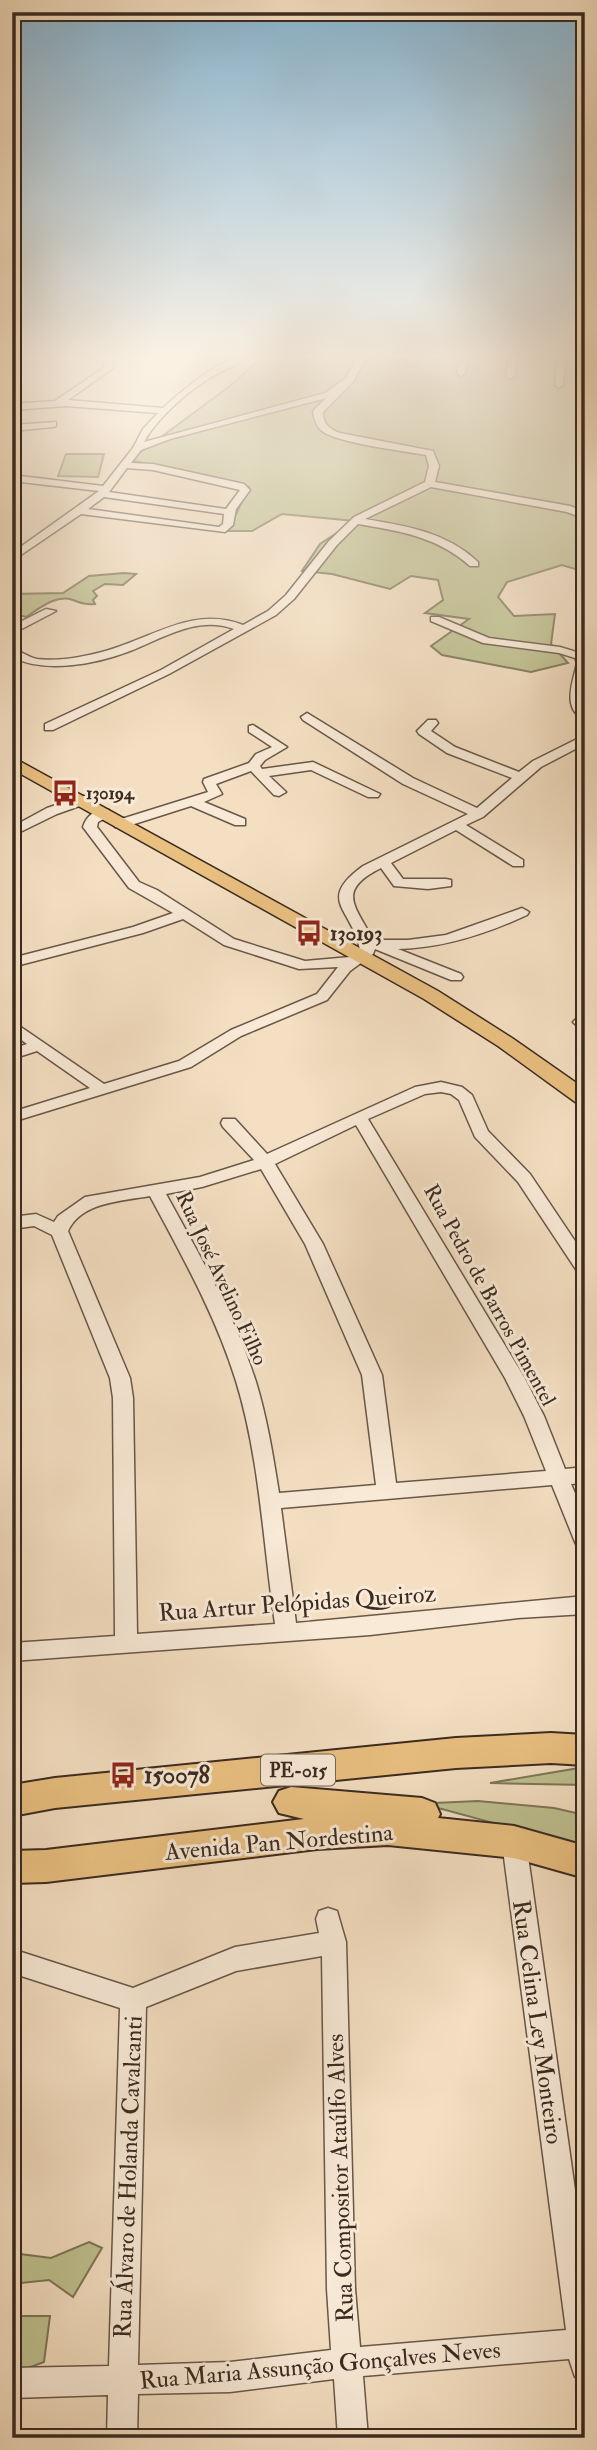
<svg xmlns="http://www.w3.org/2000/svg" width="597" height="2450" font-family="'IM FELL Double Pica',serif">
<rect width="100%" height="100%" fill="#f4dfc2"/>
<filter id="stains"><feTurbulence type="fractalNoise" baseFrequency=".00286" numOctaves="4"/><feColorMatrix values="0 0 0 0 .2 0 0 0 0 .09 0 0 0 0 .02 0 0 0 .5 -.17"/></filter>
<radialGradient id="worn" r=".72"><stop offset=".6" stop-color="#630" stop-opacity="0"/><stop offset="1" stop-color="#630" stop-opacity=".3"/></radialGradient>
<!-- green -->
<g fill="#bfc190" stroke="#7d7658" stroke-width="2">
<polygon points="264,355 585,355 585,572 562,565 507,582 498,597 514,616 555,614 551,644 568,663 531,672 442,655 431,646 469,619 425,613 443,600 438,580 411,576 390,589 332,574 302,571 320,544 355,521 282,514 252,531 228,531 249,487 130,460 230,386"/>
<polygon points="66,454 104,454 98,477 58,476"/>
<path d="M124 573 136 574 123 585 105 584 93 591 97 596 93 600 95 604C86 605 81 603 73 600 56 594 40 608 26 617L12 613V594L63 593 89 576Z"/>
<polygon points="585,1767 585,1785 490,1783"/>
<polygon points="478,1801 554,1808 585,1815 585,1848 442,1809 412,1804"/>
<polygon points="89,2242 102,2248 73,2297 49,2280 12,2284 12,2253 51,2258"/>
<polygon points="12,2316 50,2316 44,2362 12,2374"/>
</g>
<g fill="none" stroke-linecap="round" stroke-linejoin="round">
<!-- minor casing -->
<g stroke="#695748" stroke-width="3">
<g id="minor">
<path d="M83 355H114L113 368 68 400 163 408C182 391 223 355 248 355 239 365 227 368 215 375 191 388 156 419 144 442L325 393 346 378 359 355H367L353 382 323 412C323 424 329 429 340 433L433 451 439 466 435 482 570 506 585 512V519L567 512 431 487 365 519C407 526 446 532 478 562V566H470C438 537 400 531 358 524L337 545 294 599 276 615 169 674 53 730H45V724L161 670 234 629C198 615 163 638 130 651 96 664 45 674 12 657V649C21 651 28 657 37 659 61 662 96 655 118 647 160 633 197 607 243 625L268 611 286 595 329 541 354 517 425 482 429 466 426 455C404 451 337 443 322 431 316 426 314 419 313 411L326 398 170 439 141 450 131 463 153 464 244 484 250 490 236 509 233 525 225 532 81 514 12 561V553L99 491 12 481V475L103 486 133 448 143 429 158 413 66 406 12 410V404L55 401 105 367 104 362ZM127 468 153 470 240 490 226 509 109 492ZM104 497 224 514 223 524 219 527 88 509Z"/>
<polygon points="411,355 419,355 415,365 408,363"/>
<polygon points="461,355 469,355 465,373 461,376 457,373"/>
<polygon points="510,355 518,355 514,376 510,379 506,376"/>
<polygon points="536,355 585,355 585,360 565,359 563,385 559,388 555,385 557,358"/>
<polygon points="56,422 56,426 53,427 12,431 12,425"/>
<polygon points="46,609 56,611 12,634 12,626"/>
<path d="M431 617H439L489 638 560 647 583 654 585 679 582 697 585 720C561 709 573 682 577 663L575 658 559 653 483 643 431 621Z"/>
<path d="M307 713 413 778 477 808 512 778 447 753 419 734 417 731 428 720H436L438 723 431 731 455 747 519 772 533 761 585 735V744L541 767 483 817 466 825 523 860V866H513L456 830 391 863 403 879H446L451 880V886L428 889 394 886 381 868C335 891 356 906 373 940H408L446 935 522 908 529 912 527 915C486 934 444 948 398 949L461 974 463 977 461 980H451L375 949 373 954 350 971 327 1000 241 1036 191 1067 12 1122V1112L90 1088 37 1051 12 1059V1049L27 1044 12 1033V1021L104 1084 179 1061 231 1030 317 994 338 967 299 969 224 945 183 919 143 933 12 967V958L133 927 173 913 129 888 83 827C86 816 97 807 109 810V816L98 822 97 827 139 882 157 890 234 939 305 961 350 957 360 950C353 909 315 901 363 866L468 814 403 784 303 720 301 717Z"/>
<polygon points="253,725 287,747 265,760 260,766 262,769 313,762 380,794 378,797 368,797 311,770 269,776 286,792 279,796 274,795 251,771 216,784 222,794 204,802 245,819 245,825 235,825 191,806 125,827 115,827 115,821 208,792 203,782 204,779 249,763 256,754 272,747 249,732 249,726"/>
<polygon points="83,796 88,797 88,803 57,814 12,836 12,827 47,808"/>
<polygon points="585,1016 585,1026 576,1025 573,1022 576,1019"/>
<path d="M441 1082 462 1087 472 1095 488 1131 530 1174 585 1256V1276L579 1274 518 1182 475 1137 459 1100 451 1094 441 1092 425 1094 368 1119 524 1377 544 1416 565 1469 585 1467V1483L571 1484 585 1516V1550L578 1548 575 1542 552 1485 281 1508 296 1623 585 1596V1614L518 1618 370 1635 12 1661V1643L115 1636 113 1398 110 1378 52 1235 34 1226 12 1229V1217L36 1214 54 1222 58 1216 85 1197 200 1177 254 1160 223 1127 221 1123 223 1119H235L267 1154 415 1087ZM356 1125 505 1378 524 1416 546 1471 396 1483 382 1375 323 1244 275 1164ZM261 1169 305 1244 362 1375 376 1485 279 1493C273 1455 267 1418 256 1382 235 1316 199 1254 166 1194L202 1187ZM150 1196C182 1256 216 1316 236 1381 260 1459 263 1543 275 1624L137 1634 133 1398 130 1378 68 1231C81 1202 122 1201 150 1196Z"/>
<path d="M514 1831 522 1834 526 1842 585 2261V2382L575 2377 569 2359 363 2376 368 2438H338L334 2379 230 2392 138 2394 137 2438H107L108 2395 12 2398V2368L109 2366 120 2008 12 1973V1949L133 1988 235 1947 319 1933 316 1919 319 1911 328 1908 337 1911 346 1942 355 2289 360 2347 566 2330 502 1842 506 1834ZM322 1956 327 2289 331 2350 230 2362 138 2365 146 2007 236 1971Z"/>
</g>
</g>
<!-- major casing -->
<g stroke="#3b2a20" stroke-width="3">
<polygon id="major" points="12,757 438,991 512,1038 585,1089 585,1105 578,1104 498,1046 424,999 12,769"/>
</g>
<!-- highway casing -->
<g stroke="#3b2a20" stroke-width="4">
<g id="highway">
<polygon points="551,1733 585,1735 585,1765 551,1763 456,1768 55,1808 12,1816 12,1785 55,1778 456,1738"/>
<polygon points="291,1787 422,1798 435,1803 440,1814 438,1818 514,1826 585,1846 585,1878 514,1858 388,1845 317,1849 46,1882 12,1883 12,1851 46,1850 304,1819 279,1813 273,1802 279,1791"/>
</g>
</g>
<!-- minor -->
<use href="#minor" fill="#f8ead7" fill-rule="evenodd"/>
<!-- major -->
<use href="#major" fill="#eac081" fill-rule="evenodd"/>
<!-- highway -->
<use href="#highway" fill="#eac081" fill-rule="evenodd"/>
</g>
<!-- sky -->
<linearGradient id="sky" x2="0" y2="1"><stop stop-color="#89b7d4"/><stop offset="0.51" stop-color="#faf1e4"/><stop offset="1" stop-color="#faf1e4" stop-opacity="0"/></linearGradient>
<rect width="597" height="698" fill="url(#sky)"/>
<!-- icons -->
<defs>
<g id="bus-bare" transform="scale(2.1)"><path d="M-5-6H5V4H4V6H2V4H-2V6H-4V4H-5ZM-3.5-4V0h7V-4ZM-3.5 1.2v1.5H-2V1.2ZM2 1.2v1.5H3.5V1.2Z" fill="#8f2418" stroke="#f8ead7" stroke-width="2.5" paint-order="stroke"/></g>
</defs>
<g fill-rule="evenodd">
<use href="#bus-bare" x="65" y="793"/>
<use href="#bus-bare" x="309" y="933"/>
<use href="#bus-bare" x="123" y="1775"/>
</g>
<g text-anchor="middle" stroke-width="6" stroke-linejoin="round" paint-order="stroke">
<!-- far-poi labels -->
<g font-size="18" font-weight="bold" fill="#3b2a20" stroke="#f8ead7" text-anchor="start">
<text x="86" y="799">130194</text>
</g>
<!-- shield labels -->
<rect fill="#f8ead7" stroke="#746457" stroke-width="2" x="261" y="1754.5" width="74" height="31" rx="5"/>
<g font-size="19" font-weight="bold" fill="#3b2a20">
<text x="298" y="1777">PE-015</text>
</g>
<!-- poi labels -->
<g font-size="21" font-weight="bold" fill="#3b2a20" stroke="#f8ead7" text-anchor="start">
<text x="330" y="940">130193</text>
</g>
<!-- street labels -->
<g font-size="21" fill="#3b2a20" stroke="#f8ead7">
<text transform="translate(222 1278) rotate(65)" y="7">Rua José Avelino Filho</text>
<text transform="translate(490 1295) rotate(61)" y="7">Rua Pedro de Barros Pimentel</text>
</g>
<!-- near-street labels -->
<g font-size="24" fill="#3b2a20" stroke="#f8ead7">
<text transform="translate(297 1603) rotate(-4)" y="8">Rua Artur Pelópidas Queiroz</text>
<text transform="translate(279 1842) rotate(-5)" y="8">Avenida Pan Nordestina</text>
<text transform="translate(538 2022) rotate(82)" y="8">Rua Celina Ley Monteiro</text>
<text transform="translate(128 2177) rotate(-88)" y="8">Rua Álvaro de Holanda Cavalcanti</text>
<text transform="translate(340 2178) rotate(-92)" y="8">Rua Compositor Ataúlfo Alves</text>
<text transform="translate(320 2365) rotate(-5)" y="8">Rua Maria Assunção Gonçalves Neves</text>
</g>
<!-- near-poi labels -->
<g font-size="24" font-weight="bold" fill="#3b2a20" stroke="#f8ead7" text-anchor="start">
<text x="144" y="1783">150078</text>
</g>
</g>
<!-- margin -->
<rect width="597" height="2450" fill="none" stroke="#f4dfc2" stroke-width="42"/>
<rect x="14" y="14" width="569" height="2422" fill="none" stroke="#3b2a20" stroke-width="3.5"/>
<rect x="21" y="21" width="555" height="2408" fill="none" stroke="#3b2a20" stroke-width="2"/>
<rect width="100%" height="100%" filter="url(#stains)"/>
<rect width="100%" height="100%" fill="url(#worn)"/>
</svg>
